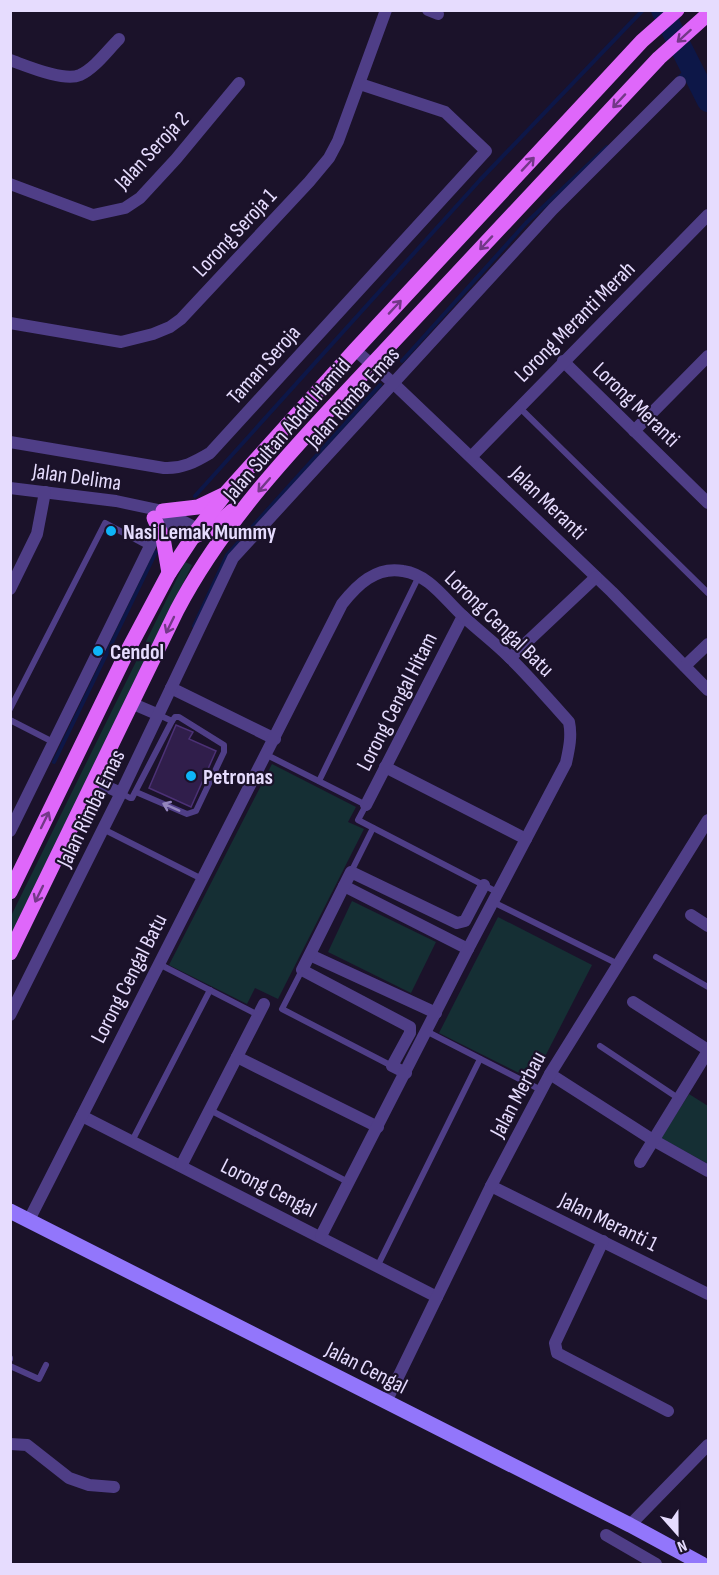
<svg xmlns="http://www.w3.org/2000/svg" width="719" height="1575" font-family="'Sofia Sans Condensed',sans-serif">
<rect width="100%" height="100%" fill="#1b122a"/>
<!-- green -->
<g fill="#152f34">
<polygon points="185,562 192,565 11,934 11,916"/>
<polygon points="272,764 356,807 348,822 364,829 278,999 255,988 247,1004 169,965"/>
<polygon points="352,901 436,942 411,993 328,952"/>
<polygon points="498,917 592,965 533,1080 439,1033"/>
<polygon points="689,1094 708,1106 708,1164 661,1138"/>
</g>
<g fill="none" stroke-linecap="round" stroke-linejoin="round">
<!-- stream -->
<g stroke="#0d1748" stroke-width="4">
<polyline points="679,78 691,66"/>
<polyline points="402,361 526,223 607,147"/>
<polyline points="195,496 480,180 643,10"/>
<polyline points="194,626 227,555 380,385"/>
<polyline points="54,762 156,552"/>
</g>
<!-- river -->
<polyline stroke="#0d1748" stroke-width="22" points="662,10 708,101"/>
</g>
<!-- building -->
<polygon fill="#301e4b" stroke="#4c3176" stroke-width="1.5" points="176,725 193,732 189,739 216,751 191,807 149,788"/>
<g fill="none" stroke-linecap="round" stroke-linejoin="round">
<!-- lane -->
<g stroke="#4f3e87" stroke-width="6">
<polyline points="519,407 708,593"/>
<polyline points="10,709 105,523 150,547"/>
<polyline points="10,720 53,742"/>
<polyline points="267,755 366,805 358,820 497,892"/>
<polyline points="319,781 419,576"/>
<polyline points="136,792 187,814 196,811 224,752 224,745 179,717 175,717 172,721"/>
<polyline points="121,793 130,798 132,798 172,721 159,715"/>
<polyline points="103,829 202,879"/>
<polyline points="351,872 373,828"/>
<polyline points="493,902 618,964"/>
<polyline points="656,957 708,987"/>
<polyline points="159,964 258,1015"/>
<polyline points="302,970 282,1009 392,1066"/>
<polyline points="426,1031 541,1090"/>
<polyline points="600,1046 678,1098"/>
<polyline points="210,1110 348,1182"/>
<polyline points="132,1141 210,990"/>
<polyline points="378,1265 480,1059"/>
<polyline points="10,1358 10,1359"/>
<polyline points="10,1366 39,1379 46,1365"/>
</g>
<!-- street -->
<g stroke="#4f3e87" stroke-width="12">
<polyline points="428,10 438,14"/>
<path d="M10 60C27 66 64 82 80 75 95 68 107 51 119 39"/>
<polyline points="10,184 93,215 125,208 140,198 176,159 239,83"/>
<polyline points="10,323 121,342 153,334 170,327 181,319 309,182 329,158 338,141 386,10"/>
<polyline points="355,350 393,383 612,592 708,690"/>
<polyline points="563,361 708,503"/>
<polyline points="634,431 708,356"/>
<path d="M10 442 164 468C182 469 195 462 210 453L486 151 445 112 360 84"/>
<polyline points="471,457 708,215"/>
<polyline points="10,488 116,501 163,511 198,529"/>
<polyline points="154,517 193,537"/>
<polyline points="10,589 37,534 45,492"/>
<polyline points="510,658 596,577"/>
<polyline points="685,666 708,644"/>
<polyline points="171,688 275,739"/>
<polyline points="131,703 159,715"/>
<polyline points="385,767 526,839"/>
<polyline points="94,781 121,793"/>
<polyline points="366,805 463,616"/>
<polyline points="10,831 159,528"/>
<polyline points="344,886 468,949"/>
<polyline points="691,915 708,926"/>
<polyline points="310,955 436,1013"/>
<polyline points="633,1002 708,1050"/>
<polyline points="10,1015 121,793 233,558 553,209 680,82"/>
<polyline points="237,1057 378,1127"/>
<polyline points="406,1073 392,1066 410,1033 410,1027 302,970 351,872 457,923 465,921 484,885"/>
<polyline points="550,1074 653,1140 708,1171"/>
<polyline points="82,1116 437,1297"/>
<polyline points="640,1162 708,1051"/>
<polyline points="181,1166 264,1004"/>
<polyline points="491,1186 708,1294"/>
<path d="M29 1220 342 604C357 585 376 566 403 571 430 575 445 600 464 617 479 631 495 643 509 657 530 677 549 700 569 722 572 736 569 749 566 763L468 949 321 1236"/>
<polyline points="603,1241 555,1343 557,1353 668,1411"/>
<polyline points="386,1402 491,1186 550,1074 708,820"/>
<polyline points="10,1444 27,1445 69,1478 89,1485 114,1487"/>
<polyline points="630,1525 708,1445"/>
<polyline points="606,1535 656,1564"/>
</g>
<!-- secondary -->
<polyline stroke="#9276fb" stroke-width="15" points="10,1211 630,1525 702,1564"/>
<!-- primary -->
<g stroke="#df67fa" stroke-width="15">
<polyline points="163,511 198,507 223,495"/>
<polyline points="154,518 163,538 169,573"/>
<polyline points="193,537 215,527 232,511"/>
<polyline points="10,892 128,650 169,573 198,529 226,493 355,350 642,41 677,10"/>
<path d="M10 953 177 610C230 509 315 426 392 343 481 248 570 153 659 58L708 14"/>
</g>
</g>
<!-- one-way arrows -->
<defs><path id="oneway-shaft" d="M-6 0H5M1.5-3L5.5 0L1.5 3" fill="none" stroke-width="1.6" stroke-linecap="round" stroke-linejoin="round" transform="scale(1.5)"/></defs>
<g stroke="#733888">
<use href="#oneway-shaft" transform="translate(684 36) rotate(138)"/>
<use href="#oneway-shaft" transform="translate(619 101) rotate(133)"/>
<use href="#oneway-shaft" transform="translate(528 164) rotate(-47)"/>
<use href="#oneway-shaft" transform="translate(486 243) rotate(133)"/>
<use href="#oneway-shaft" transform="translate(395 307) rotate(-47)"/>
<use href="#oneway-shaft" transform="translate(264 485) rotate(131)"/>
<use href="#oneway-shaft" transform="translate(170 625) rotate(116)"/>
<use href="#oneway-shaft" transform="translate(45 820) rotate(-64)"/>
<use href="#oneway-shaft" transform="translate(39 894) rotate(116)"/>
</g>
<use stroke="#9385bd" href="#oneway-shaft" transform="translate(171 807) rotate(-156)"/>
<!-- markers -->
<g fill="#0eb4f8" stroke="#1b122a" stroke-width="2">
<circle cx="111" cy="531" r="6"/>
<circle cx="98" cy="651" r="6"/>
<circle cx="191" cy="776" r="6"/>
</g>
<g text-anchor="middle" stroke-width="4.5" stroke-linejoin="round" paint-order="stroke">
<!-- street labels -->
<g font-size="22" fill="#e6dcfe" stroke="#1b122a">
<text transform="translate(151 150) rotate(-47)" y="8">Jalan Seroja 2</text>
<text transform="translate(234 232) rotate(-47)" y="8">Lorong Seroja 1</text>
<text transform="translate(574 321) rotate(-45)" y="8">Lorong Meranti Merah</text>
<text transform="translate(263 364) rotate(-48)" y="8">Taman Seroja</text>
<text transform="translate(352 397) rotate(-48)" y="8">Jalan Rimba Emas</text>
<text transform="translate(637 404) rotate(44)" y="8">Lorong Meranti</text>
<text transform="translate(286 429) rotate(-49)" y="8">Jalan Sultan Abdul Hamid</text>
<text transform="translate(77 476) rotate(8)" y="8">Jalan Delima</text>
<text transform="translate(549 502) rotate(44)" y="8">Jalan Meranti</text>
<text transform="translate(500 623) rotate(44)" y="8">Lorong Cengal Batu</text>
<text transform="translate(396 701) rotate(-63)" y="8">Lorong Cengal Hitam</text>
<text transform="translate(90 808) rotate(-64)" y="8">Jalan Rimba Emas</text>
<text transform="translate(128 978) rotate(-63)" y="8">Lorong Cengal Batu</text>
<text transform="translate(517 1094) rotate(-62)" y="8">Jalan Merbau</text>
<text transform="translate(269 1187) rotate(27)" y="8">Lorong Cengal</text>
<text transform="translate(609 1221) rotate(26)" y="8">Jalan Meranti 1</text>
<text transform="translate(367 1367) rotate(27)" y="8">Jalan Cengal</text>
</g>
<!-- poi labels -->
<g font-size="22" font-weight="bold" fill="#e6dcfe" stroke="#1b122a" text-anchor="start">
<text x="123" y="539">Nasi Lemak Mummy</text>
<text x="110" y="659">Cendol</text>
<text x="203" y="784">Petronas</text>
</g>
</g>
<!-- border -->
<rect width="719" height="1575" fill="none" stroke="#e6dcfe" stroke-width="24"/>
<!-- north arrow -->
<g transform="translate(677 1533) rotate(159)" stroke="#1b122a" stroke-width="4.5" paint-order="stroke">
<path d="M0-4.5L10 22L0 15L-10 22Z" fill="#e6dcfe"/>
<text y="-9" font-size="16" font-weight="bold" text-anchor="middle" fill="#e6dcfe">N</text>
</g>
</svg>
